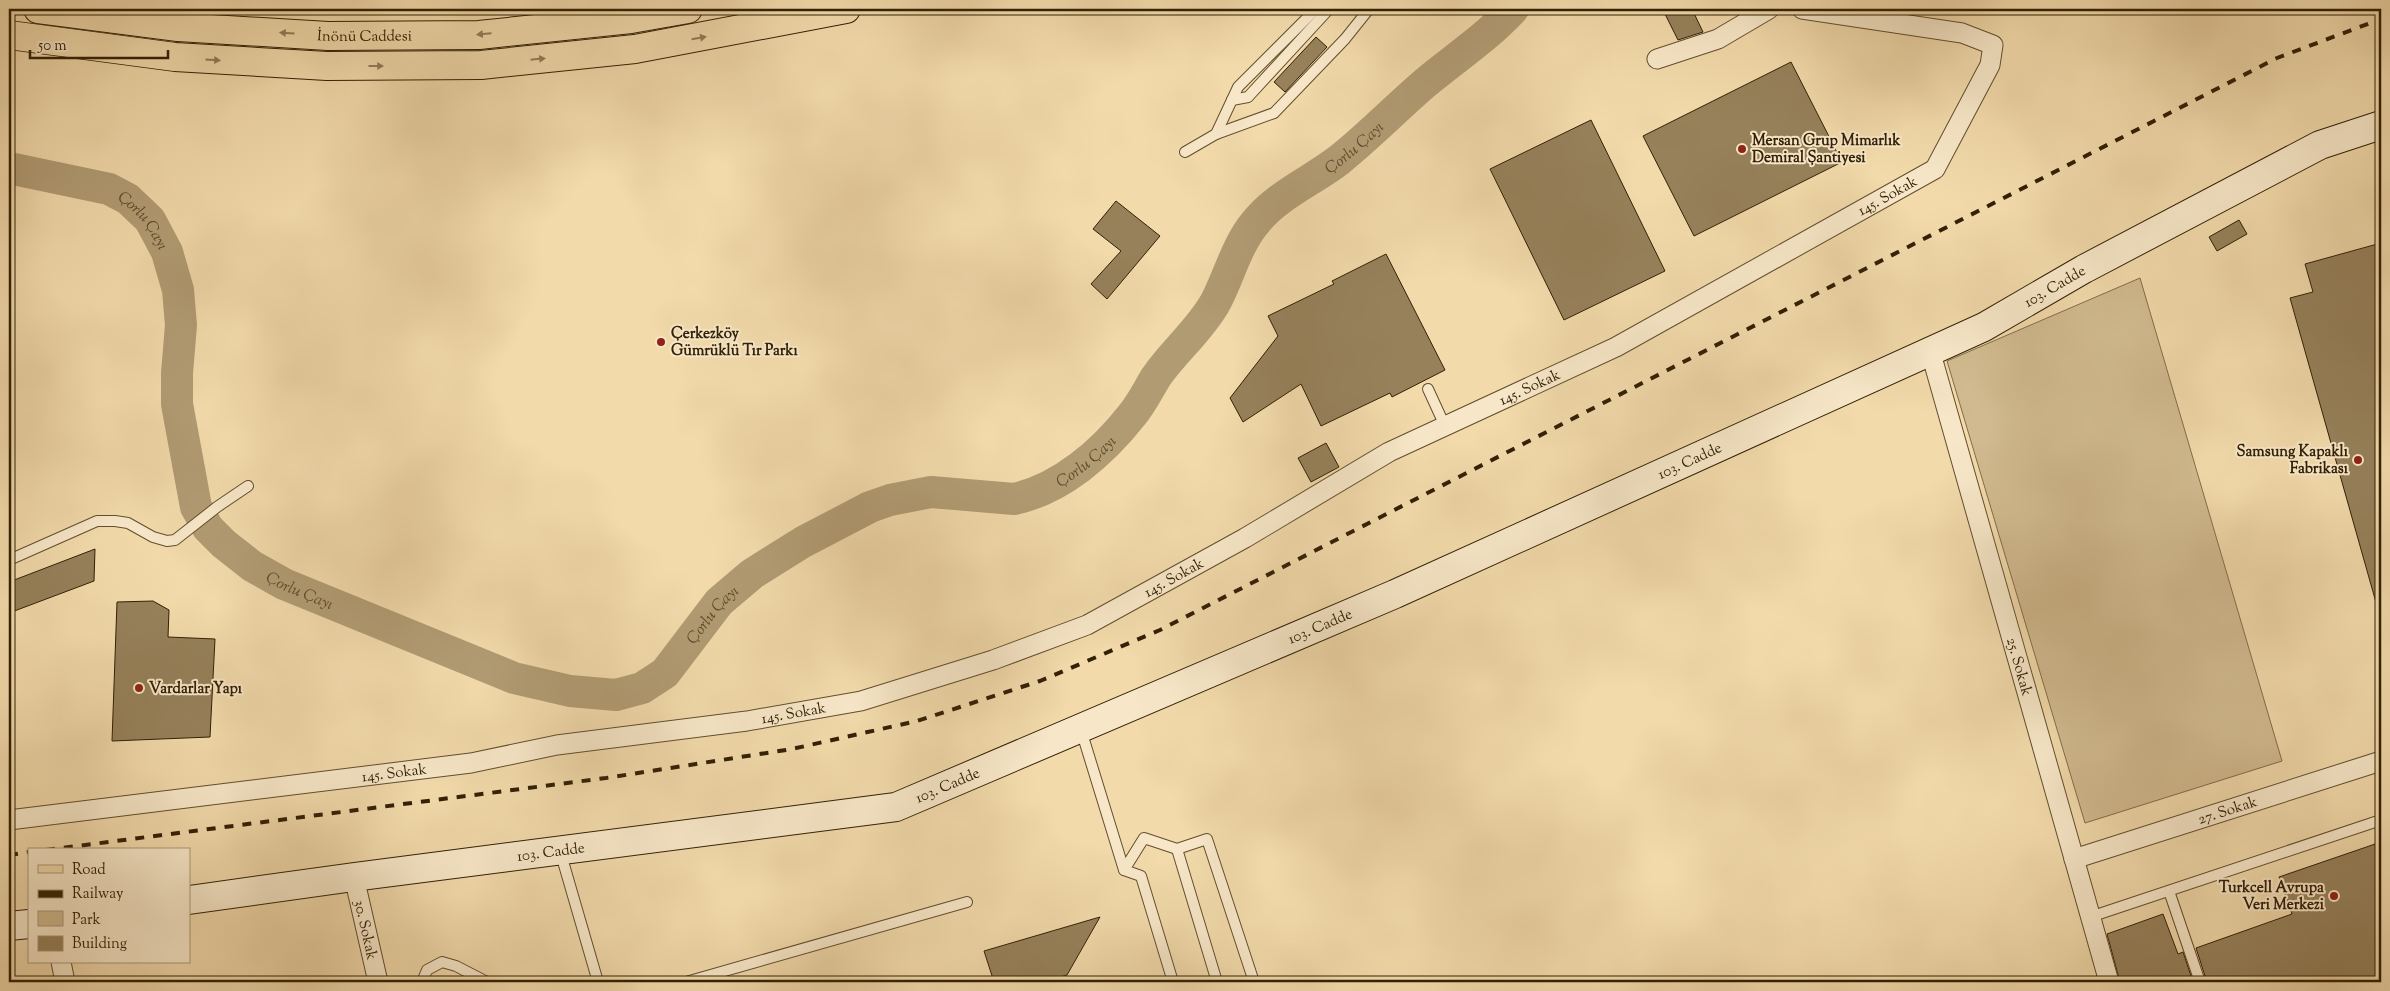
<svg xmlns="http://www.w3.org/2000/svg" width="2390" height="991" font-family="'Sorts Mill Goudy',serif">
<rect width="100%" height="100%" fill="#f2daab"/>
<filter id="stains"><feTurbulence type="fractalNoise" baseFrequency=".004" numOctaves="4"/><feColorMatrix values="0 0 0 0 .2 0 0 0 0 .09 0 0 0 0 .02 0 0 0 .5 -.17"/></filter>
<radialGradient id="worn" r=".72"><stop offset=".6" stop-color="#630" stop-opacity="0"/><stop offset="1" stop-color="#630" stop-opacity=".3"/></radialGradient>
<!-- green -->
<polygon fill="#d1ba8f" stroke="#826d4a" points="2140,278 2282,761 2085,823 1947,361"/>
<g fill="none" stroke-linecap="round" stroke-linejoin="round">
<!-- river -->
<path stroke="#b19b73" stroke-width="32" id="s1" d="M9 168 109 189 128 199 150 220 167 252 178 290 181 325 177 373V404L196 507 208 528 224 544 252 566 284 584 514 678 570 691 616 695 642 688 665 673 719 602 752 574 803 542 870 507 890 500 931 492 1014 499C1061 489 1103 452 1132 415 1142 403 1148 390 1156 377 1174 351 1199 331 1215 303 1229 277 1236 246 1255 223 1277 195 1312 181 1339 160 1369 136 1395 109 1424 84 1454 59 1486 38 1513 9"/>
</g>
<!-- building -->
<g fill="#96815b" stroke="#322005">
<polygon points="1678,9 1692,9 1703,32 1678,40 1665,14"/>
<polygon points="1316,37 1327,47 1285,92 1274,82"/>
<polygon points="1791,62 1842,162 1694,236 1643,136"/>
<polygon points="1591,120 1665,271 1564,320 1490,169"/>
<polygon points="1116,201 1160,236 1107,299 1091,284 1121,251 1093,229"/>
<polygon points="2239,220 2247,234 2217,251 2209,237"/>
<polygon points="2381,243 2381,606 2377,606 2290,298 2313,292 2305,264"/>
<polygon points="1386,254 1445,370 1392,397 1390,393 1321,426 1301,384 1243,422 1230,398 1278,336 1268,316 1334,284 1332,281"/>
<polygon points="1326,443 1339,467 1311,482 1298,458"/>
<polygon points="95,549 94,581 9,613 9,582"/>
<polygon points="153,601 169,610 168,637 215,639 210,737 112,741 117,602"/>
<polygon points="2381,842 2381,982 2207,982 2196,948 2292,914 2279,877"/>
<polygon points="2163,914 2178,954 2183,952 2193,982 2120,982 2107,934"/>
<polygon points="1100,917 1067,975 1045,982 994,982 984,951"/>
</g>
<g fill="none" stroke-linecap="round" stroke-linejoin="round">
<!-- lane casing -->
<g stroke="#624e2e" stroke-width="12">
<g id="lane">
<polyline points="1232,100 1248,97 1329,9"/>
<polyline points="1216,134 1274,113 1345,39 1369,9"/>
<polyline points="1185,152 1216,134 1238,87 1316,9"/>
<polyline points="1428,389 1445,426"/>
<polyline points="9,560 97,521 115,521 128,523 153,537 167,541 175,540 217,507 248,486"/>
<polyline points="1081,730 1124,870"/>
<polyline points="1177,849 1217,982"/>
<polyline points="560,851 598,982"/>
<polyline points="2169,891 2200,982"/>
<polyline points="2090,917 2381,820"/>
<polyline points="422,982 427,970 442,962 456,966 487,982"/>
<polyline points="686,982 967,902"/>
<polyline points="1173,982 1141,876 1124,870 1144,838 1177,849 1207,839 1254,982"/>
</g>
</g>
<!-- street casing -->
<g stroke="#624e2e" stroke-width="21">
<g id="street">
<polyline points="1657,59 1718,39 1769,9"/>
<path id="s2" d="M1930 350 2109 982"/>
<path id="s3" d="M9 820 471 763 557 745 747 721 861 701 993 660 1087 625 1245 538 1389 452 1616 347 1935 169 1990 65 1993 45 1962 33 1802 9"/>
<path id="s4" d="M2074 859 2381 761"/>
<path id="s5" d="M354 877 378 982"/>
<polyline points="61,962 65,982"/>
</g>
</g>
<!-- secondary casing -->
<g stroke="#322005" stroke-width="30">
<g id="secondary">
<path id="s6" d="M189 900 354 877 896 807 1395 594 1984 327 2084 269 2320 145 2381 125"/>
<polyline points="9,926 29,924"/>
</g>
</g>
<!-- primary casing -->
<g stroke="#322005" stroke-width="30">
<g id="primary">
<path id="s7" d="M38 9 178 27 328 36 479 35 631 19 688 9"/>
<polyline points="9,35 175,57 327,66 481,65 635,49 846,9"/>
</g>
</g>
<!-- lane -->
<use href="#lane" stroke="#f7e7c8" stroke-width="10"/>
<!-- street -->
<use href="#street" stroke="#f7e7c8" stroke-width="19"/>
<!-- secondary -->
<use href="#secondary" stroke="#f7e7c8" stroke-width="28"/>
<!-- primary -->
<use href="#primary" stroke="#f2daab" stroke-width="28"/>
<!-- rail -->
<g stroke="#322005" stroke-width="4" stroke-dasharray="9 9" stroke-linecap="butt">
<polyline points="46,850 606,778 792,749 917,721 1040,681 1160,630 2277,58 2381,19"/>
<polyline points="9,855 29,852"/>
</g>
</g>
<!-- one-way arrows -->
<defs><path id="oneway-solid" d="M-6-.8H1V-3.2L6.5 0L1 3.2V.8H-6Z" transform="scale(1.25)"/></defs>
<g fill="#927d58">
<use href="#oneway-solid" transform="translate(287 33) rotate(-177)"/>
<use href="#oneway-solid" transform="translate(484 34) rotate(175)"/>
<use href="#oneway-solid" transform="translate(699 38) rotate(-10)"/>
<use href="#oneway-solid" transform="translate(538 59) rotate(-6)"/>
<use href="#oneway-solid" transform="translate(213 60) rotate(3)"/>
<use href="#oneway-solid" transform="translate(376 66)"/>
</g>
<!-- markers -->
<g fill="#8f2418" stroke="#f7e7c8" stroke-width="2">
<circle cx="1742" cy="149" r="5"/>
<circle cx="661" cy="342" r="5"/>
<circle cx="2358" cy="460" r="5"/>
<circle cx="139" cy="688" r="5"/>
<circle cx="2334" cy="896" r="5"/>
</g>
<g text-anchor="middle" stroke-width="4" stroke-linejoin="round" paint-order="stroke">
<!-- street labels -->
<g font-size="15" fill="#322005" stroke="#f7e7c8">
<text dy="5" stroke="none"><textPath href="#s7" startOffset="328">İnönü Caddesi</textPath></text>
<text dy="5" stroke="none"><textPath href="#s3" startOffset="2008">145. Sokak</textPath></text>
<text dy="5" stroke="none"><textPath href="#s6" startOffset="1984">103. Cadde</textPath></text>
<text dy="5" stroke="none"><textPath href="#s3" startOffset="1602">145. Sokak</textPath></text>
<text dy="5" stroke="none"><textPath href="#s6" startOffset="1579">103. Cadde</textPath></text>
<text dy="5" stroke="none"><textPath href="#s3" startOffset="1198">145. Sokak</textPath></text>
<text dy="5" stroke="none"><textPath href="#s6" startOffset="1174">103. Cadde</textPath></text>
<text dy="5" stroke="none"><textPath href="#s2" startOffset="329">25. Sokak</textPath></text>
<text dy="5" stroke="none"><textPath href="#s3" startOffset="792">145. Sokak</textPath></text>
<text dy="5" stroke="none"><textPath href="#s3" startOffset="388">145. Sokak</textPath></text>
<text dy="5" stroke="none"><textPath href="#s6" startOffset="769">103. Cadde</textPath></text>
<text dy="5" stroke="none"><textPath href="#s4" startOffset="161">27. Sokak</textPath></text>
<text dy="5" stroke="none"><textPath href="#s6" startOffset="365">103. Cadde</textPath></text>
<text dy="5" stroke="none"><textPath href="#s5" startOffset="54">30. Sokak</textPath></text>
</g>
<!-- poi labels -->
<g font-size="15" font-weight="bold" fill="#322005" stroke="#f7e7c8" text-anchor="start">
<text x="1752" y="145">Mersan Grup Mimarlık<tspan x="1752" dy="17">Demiral Şantiyesi</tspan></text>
<text x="671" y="338">Çerkezköy<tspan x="671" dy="17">Gümrüklü Tır Parkı</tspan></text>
<text x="2348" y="456" text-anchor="end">Samsung Kapaklı<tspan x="2348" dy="17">Fabrikası</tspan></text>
<text x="149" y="693">Vardarlar Yapı</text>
<text x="2324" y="892" text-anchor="end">Turkcell Avrupa<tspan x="2324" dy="17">Veri Merkezi</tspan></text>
</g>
<!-- water labels -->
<g font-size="16" font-style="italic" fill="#5e4b2c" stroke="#f7e7c8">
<text dy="6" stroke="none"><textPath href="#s1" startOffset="1891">Çorlu Çayı</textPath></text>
<text dy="6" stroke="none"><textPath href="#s1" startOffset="150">Çorlu Çayı</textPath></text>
<text dy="6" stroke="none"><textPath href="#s1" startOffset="1471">Çorlu Çayı</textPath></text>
<text dy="6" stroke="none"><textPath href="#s1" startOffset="585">Çorlu Çayı</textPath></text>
<text dy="6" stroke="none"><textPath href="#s1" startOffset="1050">Çorlu Çayı</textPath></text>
</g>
</g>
<!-- margin -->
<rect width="2390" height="991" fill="none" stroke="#f2daab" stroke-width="30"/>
<rect x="10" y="10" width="2370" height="971" fill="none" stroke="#322005" stroke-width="2.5"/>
<rect x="15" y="15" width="2360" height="961" fill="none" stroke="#322005"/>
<!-- legend -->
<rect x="28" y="848" width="162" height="115" fill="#f7e7c8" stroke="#a8977a"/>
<rect x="38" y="865" width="25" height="8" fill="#f2daab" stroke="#a8977a"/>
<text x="72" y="874" font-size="15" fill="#322005">Road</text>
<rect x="38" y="890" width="25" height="8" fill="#322005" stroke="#a8977a"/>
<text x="72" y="898" font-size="15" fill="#322005">Railway</text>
<rect x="38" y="911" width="25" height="15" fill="#d1ba8f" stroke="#a8977a"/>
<text x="72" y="924" font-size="15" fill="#322005">Park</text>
<rect x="38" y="936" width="25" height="15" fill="#96815b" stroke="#a8977a"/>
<text x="72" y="948" font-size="15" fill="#322005">Building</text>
<!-- scale -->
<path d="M30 50v8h138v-8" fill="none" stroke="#322005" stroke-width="2.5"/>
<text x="38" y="50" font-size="15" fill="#322005" stroke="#f7e7c8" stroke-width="4" paint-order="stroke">50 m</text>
<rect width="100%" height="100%" filter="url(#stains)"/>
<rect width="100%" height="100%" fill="url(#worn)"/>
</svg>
